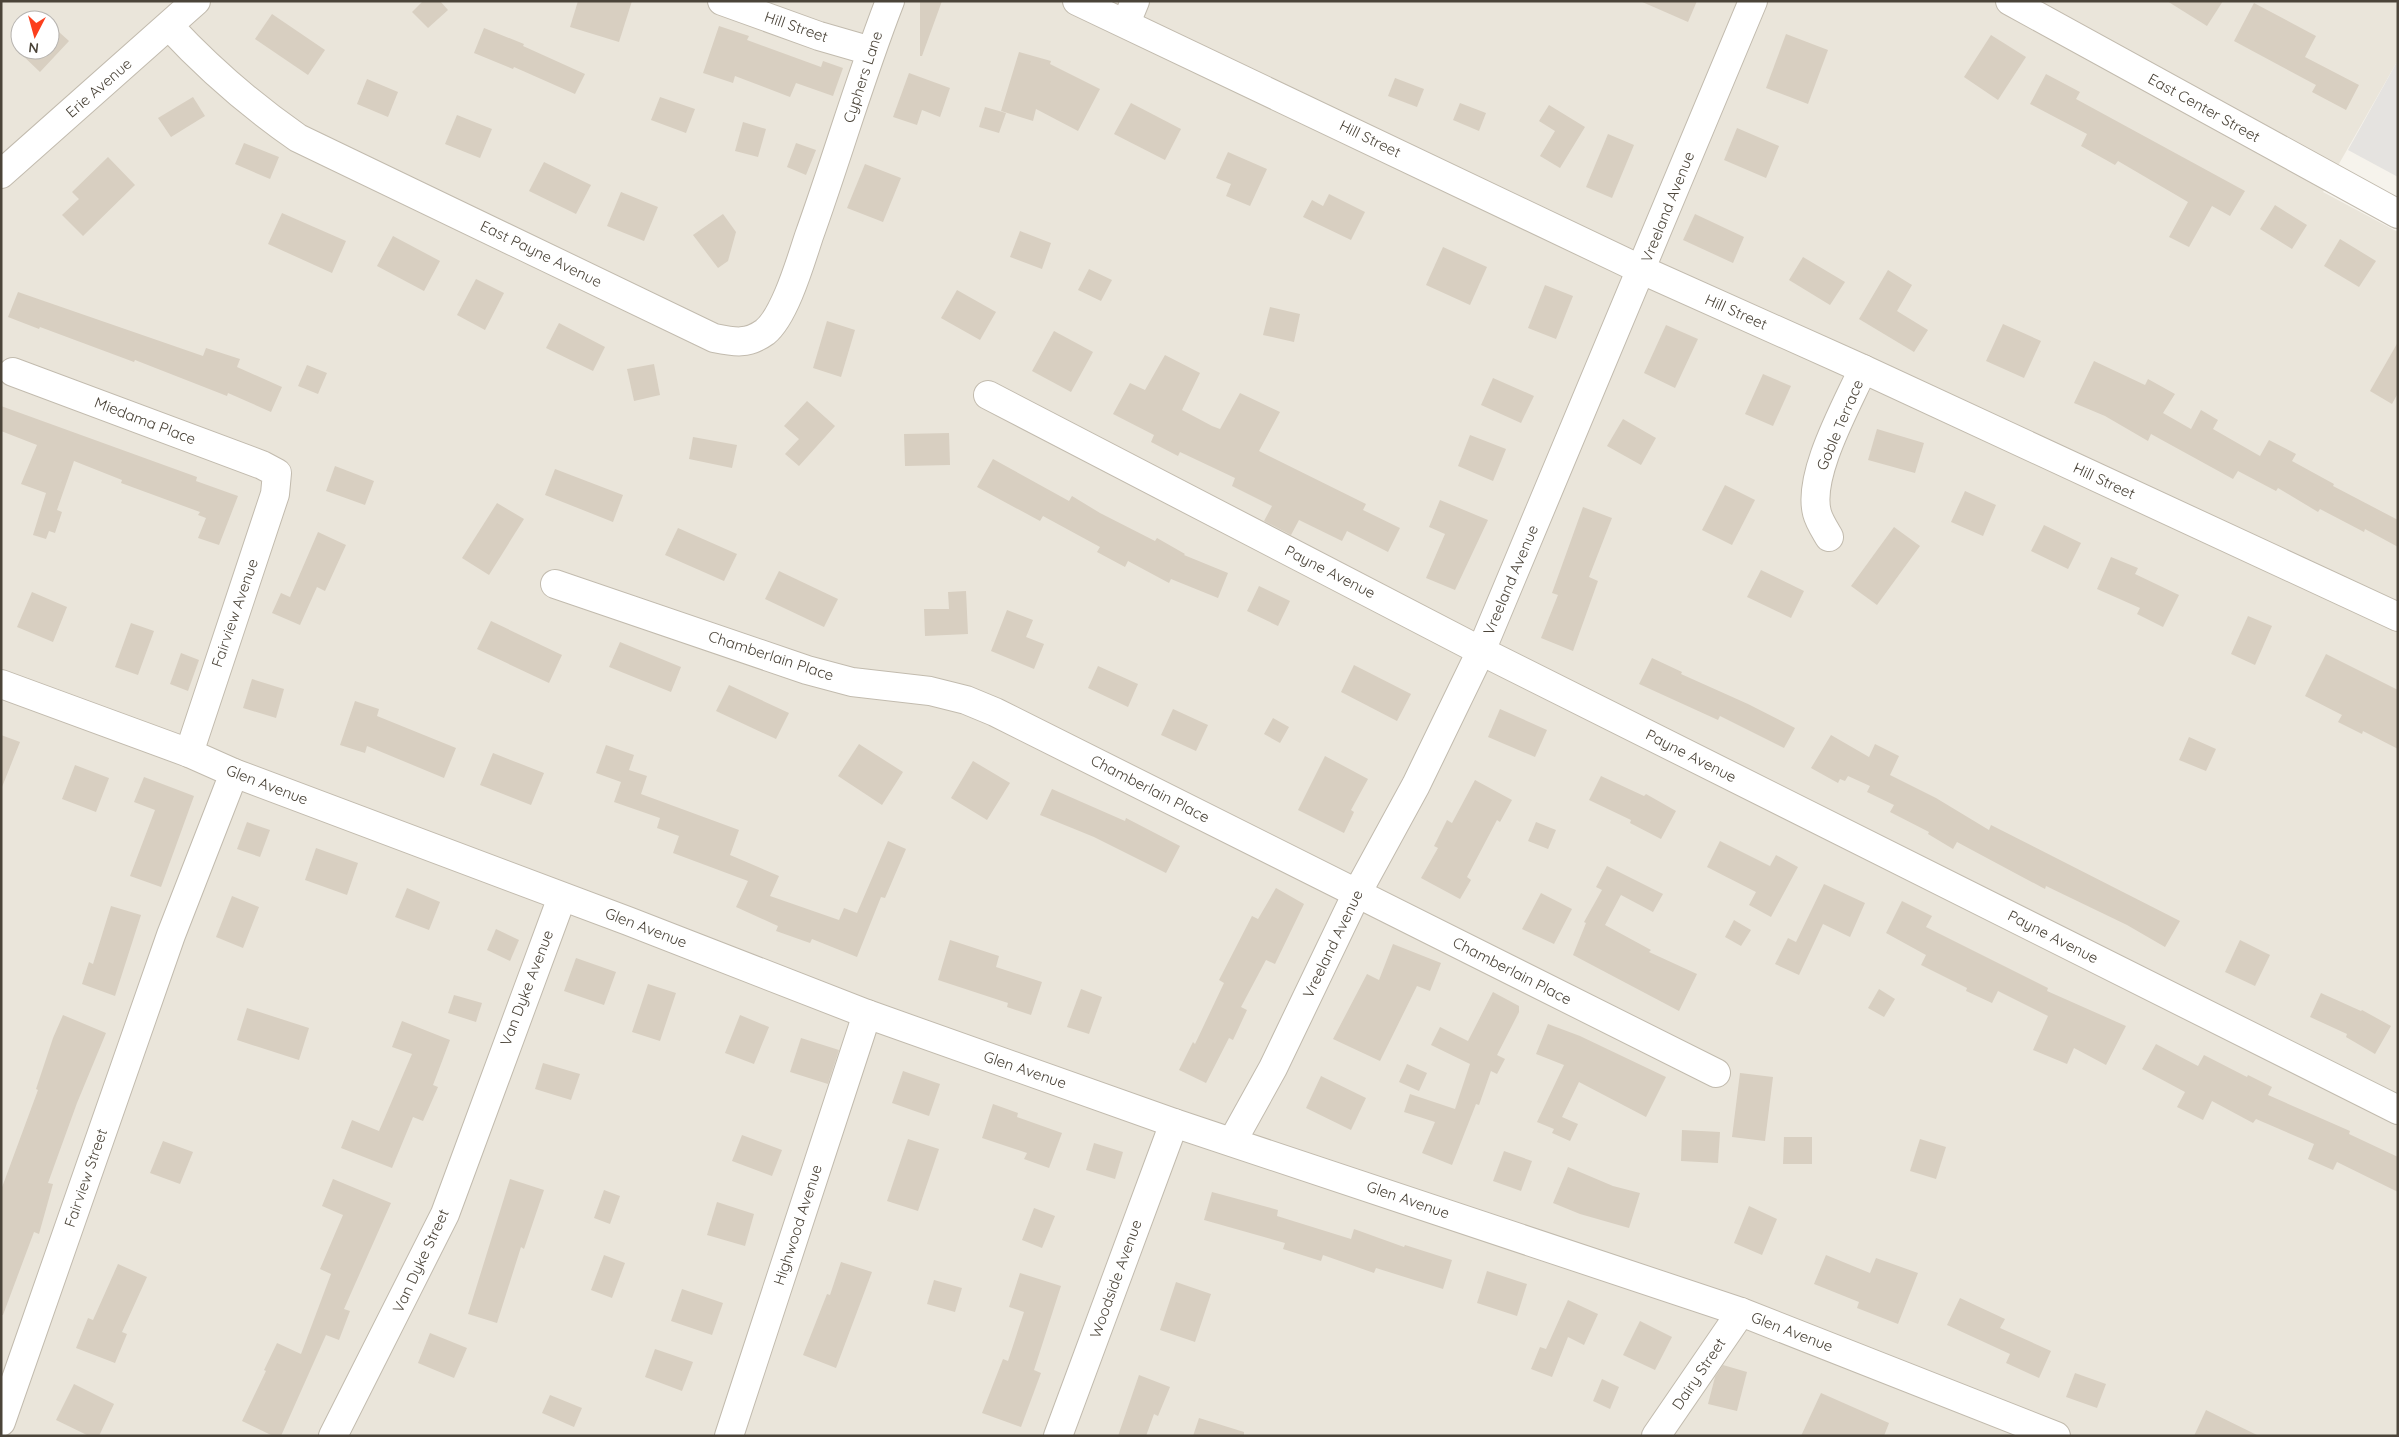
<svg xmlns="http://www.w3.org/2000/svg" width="2399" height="1437" font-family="Quicksand,sans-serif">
<rect width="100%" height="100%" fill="#f6f3ec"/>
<!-- residential -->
<path fill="#eae5da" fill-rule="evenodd" d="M1 1H2398V60L2323 192 2398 232V1436H1ZM20 20H50V50H20Z"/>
<!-- parking -->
<polygon fill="#e5e3e0" points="2398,60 2398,177 2348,150"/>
<!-- building -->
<g fill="#d8cfc1">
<polygon points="423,1 440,1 448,10 428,28 412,12"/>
<polygon points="578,1 632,1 619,42 570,27"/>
<polygon points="920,1 942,1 922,56 920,56"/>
<polygon points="1640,1 1697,1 1688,22"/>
<polygon points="2167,1 2223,1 2207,26"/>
<polygon points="2254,3 2316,36 2305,57 2359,85 2346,110 2312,92 2316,85 2234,41"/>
<polygon points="272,14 325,50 308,75 255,39"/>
<polygon points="50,24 69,41 40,72 19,52 19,45 20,44 20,50 50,50"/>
<polygon points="719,26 749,36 747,40 821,67 823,61 843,68 833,96 796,83 790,97 735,76 733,83 703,73"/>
<polygon points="484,28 524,44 523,46 585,74 575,94 514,67 513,69 474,53"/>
<polygon points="1786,34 1828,50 1808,104 1766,88"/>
<polygon points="1991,35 2026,57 1998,100 1964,77"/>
<polygon points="1019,52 1051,61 1050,64 1100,89 1078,131 1036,109 1033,121 1001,111"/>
<polygon points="909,73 950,88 940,117 922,110 917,125 893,117"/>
<polygon points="2046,74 2080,92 2076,99 2245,191 2230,216 2212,206 2189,247 2169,237 2188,202 2118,161 2115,165 2081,146 2087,134 2030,104"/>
<polygon points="1395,78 1424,89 1417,107 1388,96"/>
<polygon points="367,79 398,92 388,117 357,104"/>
<polygon points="193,97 205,116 171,137 158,118"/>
<polygon points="660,97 695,109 686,133 651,120"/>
<polygon points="1131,103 1181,129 1165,160 1114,134"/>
<polygon points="1460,103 1486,113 1479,131 1453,120"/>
<polygon points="1549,105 1585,127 1560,168 1540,156 1555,131 1539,121"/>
<polygon points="985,107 1006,113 999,133 979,127"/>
<polygon points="457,115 492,129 480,158 445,144"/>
<polygon points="743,122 766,129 758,157 735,151"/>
<polygon points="1737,128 1779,146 1766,178 1724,160"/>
<polygon points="1608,134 1634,145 1612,198 1586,187"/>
<polygon points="244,143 279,157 270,179 235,164"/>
<polygon points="796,143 816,150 806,175 787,167"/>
<polygon points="1228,152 1267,169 1250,206 1226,196 1231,184 1216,178"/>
<polygon points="108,157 135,185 83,236 62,215 79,199 72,192"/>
<polygon points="544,162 591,185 576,214 529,191"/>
<polygon points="865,164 901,178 883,222 847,208"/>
<polygon points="621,192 658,207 644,241 607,226"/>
<polygon points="1329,194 1365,212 1351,240 1303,217 1312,200 1323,206"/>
<polygon points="2275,205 2307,225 2292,249 2260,229"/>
<polygon points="282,213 346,241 332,273 268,244"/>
<polygon points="723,214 736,232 728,261 718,268 693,235"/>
<polygon points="1695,214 1744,237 1733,263 1683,240"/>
<polygon points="1020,231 1051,243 1042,269 1010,257"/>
<polygon points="393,236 440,261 424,291 377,266"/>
<polygon points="2340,239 2376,261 2359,287 2324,266"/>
<polygon points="1443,247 1487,267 1470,305 1426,285"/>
<polygon points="1803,257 1845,282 1830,305 1789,280"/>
<polygon points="1089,269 1112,280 1101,301 1078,290"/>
<polygon points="1888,270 1912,285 1897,311 1928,330 1914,352 1859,319"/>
<polygon points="476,279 504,293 485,330 457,315"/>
<polygon points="1545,285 1573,296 1556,339 1528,328"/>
<polygon points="957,290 996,312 980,340 941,318"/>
<polygon points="18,292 203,356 206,348 240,359 237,367 282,387 271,412 228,393 227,396 135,360 134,362 40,327 39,329 8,317"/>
<polygon points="1270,307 1300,314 1294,342 1263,335"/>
<polygon points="827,321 855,330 841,377 813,368"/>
<polygon points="559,323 605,347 593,371 546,348"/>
<polygon points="2003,324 2041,341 2024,378 1986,361"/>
<polygon points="1666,325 1698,339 1675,388 1644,373"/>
<polygon points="1054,331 1093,352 1071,392 1032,371"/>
<polygon points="2398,342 2398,393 2392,404 2370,391"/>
<polygon points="1165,355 1200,373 1182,410 1212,426 1220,429 1240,393 1280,412 1259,451 1366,504 1363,510 1400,528 1388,552 1347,531 1342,541 1299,520 1291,535 1264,521 1272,506 1232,486 1235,478 1180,452 1178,456 1151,442 1154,435 1113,414 1130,383 1145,390"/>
<polygon points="2094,361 2145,385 2148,379 2175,394 2163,413 2191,429 2201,410 2218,420 2213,429 2260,456 2269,440 2296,454 2292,461 2334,484 2333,486 2398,520 2398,547 2365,529 2364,532 2320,509 2318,512 2278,488 2276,491 2238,471 2233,479 2151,434 2148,441 2105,416 2074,403"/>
<polygon points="654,364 660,395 634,401 627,369"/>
<polygon points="307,365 327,373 318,394 298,386"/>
<polygon points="1763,374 1791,386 1773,426 1745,414"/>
<polygon points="1493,378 1534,396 1521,423 1481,405"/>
<polygon points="807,401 835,426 799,466 785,454 799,439 784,426"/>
<polygon points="1,406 197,477 196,481 238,496 219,545 198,538 206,518 198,515 200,512 121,483 122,480 74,461 57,510 62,512 55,533 49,531 46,539 33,535 46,493 21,484 37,445 1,431"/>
<polygon points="1623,419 1656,438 1641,465 1607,446"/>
<polygon points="1877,429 1924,443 1915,473 1868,460"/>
<polygon points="949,433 950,465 905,466 904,434"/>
<polygon points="1470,435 1506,449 1493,481 1458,466"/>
<polygon points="693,437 737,445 732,468 689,459"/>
<polygon points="993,459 1069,501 1072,496 1100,513 1155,541 1157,538 1185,554 1184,555 1228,573 1218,598 1171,579 1169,583 1128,561 1125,567 1097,552 1100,547 1043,516 1040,521 977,487"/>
<polygon points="335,466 374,481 365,505 326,491"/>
<polygon points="555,469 623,495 613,522 545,495"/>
<polygon points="1725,485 1755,500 1732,545 1702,530"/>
<polygon points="1965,491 1996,505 1983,536 1951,522"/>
<polygon points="1440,500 1488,520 1455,590 1426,578 1445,534 1429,527"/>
<polygon points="497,503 524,519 489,575 462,558"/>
<polygon points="1583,507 1612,518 1589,577 1598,581 1573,651 1541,638 1558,595 1552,593"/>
<polygon points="2044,525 2081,543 2068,569 2031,551"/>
<polygon points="1894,527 1920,546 1877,605 1851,586"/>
<polygon points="678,528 737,554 724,581 665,555"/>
<polygon points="318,532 346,545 325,591 317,587 300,625 272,613 281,593 290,597"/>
<polygon points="2111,557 2138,568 2135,574 2179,595 2163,627 2137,614 2140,608 2097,589"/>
<polygon points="1761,570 1804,591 1791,618 1747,597"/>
<polygon points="779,571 838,599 824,627 765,599"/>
<polygon points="1259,586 1290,601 1278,626 1247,611"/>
<polygon points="966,591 968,634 925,636 924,609 949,609 948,592"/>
<polygon points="32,592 67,607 53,642 17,627"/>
<polygon points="1007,610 1033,620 1026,637 1044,644 1034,669 991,651"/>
<polygon points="2248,616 2272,626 2255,665 2231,654"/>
<polygon points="491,621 562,655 549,683 477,649"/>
<polygon points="131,623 154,631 138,675 115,667"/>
<polygon points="620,642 681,667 671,692 609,667"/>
<polygon points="181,653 199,660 188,691 170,684"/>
<polygon points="2326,654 2398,690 2398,749 2363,731 2362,734 2338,722 2342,715 2305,696"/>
<polygon points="1652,658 1682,672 1681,674 1748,704 1795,728 1784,748 1720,716 1718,720 1639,684"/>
<polygon points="1354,665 1411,694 1397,721 1341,692"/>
<polygon points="1098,666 1138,684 1128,707 1088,688"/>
<polygon points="252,679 284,689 276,718 243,708"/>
<polygon points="729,685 789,713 776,739 716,711"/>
<polygon points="355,701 379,709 377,716 456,748 444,778 367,746 365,753 340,745"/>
<polygon points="1173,709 1208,725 1196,751 1161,735"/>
<polygon points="1500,709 1547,730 1535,757 1488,737"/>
<polygon points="1273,718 1289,727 1280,743 1264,734"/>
<polygon points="1,735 20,742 2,787 1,787"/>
<polygon points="1831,735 1869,757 1875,744 1899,756 1890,775 1936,798 1989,830 1991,825 2180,921 2165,947 2127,925 2046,886 2045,889 1957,842 1953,849 1928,834 1929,832 1890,812 1894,805 1867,792 1870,786 1848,776 1845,781 1840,779 1838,783 1811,768"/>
<polygon points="2189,737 2216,749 2206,771 2179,760"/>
<polygon points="859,744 903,772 882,805 838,776"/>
<polygon points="606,745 634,755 629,770 647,776 641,794 739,830 730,855 779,876 770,896 839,920 844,908 857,913 888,841 906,849 885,898 881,897 857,957 812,939 810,943 776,931 778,926 736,907 748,881 673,853 679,836 657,828 660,818 614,802 621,782 596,773"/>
<polygon points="493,753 544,773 531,805 480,785"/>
<polygon points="1325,756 1368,779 1351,810 1354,812 1344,833 1298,810"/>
<polygon points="973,761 1010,783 987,820 951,798"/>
<polygon points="75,765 109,778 96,812 62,799"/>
<polygon points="1601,776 1644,796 1646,794 1676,811 1661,839 1630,823 1631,820 1589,800"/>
<polygon points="144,777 194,796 161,887 130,876 155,810 134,802"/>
<polygon points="1475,780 1512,800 1500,822 1497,820 1467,877 1471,880 1460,899 1421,878 1438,848 1434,846 1447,820 1452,823"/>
<polygon points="1052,789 1125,821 1126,818 1180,846 1166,873 1094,837 1040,815"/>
<polygon points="247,822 270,830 260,857 237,849"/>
<polygon points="1536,822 1556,830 1548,849 1528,841"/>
<polygon points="1720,841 1770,866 1776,855 1798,867 1771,917 1749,905 1756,892 1707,867"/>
<polygon points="316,848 358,863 347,895 305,880"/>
<polygon points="1607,866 1663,894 1653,912 1621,895 1605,925 1651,950 1649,952 1697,974 1679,1011 1573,955 1586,923 1584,922 1602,890 1596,887"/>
<polygon points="1824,884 1865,903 1850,937 1823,924 1799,975 1775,964 1788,938 1796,942"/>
<polygon points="407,888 440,902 429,930 395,917"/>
<polygon points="1276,888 1304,904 1275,964 1266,960 1241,1007 1247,1010 1233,1040 1229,1038 1206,1083 1179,1070 1193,1042 1195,1044 1224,983 1219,980 1252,916 1258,919"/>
<polygon points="1541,893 1572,909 1554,944 1522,929"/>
<polygon points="232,896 259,907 243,948 216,937"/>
<polygon points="1902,901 1932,916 1926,927 2048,988 2047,991 2126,1026 2106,1065 2074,1048 2067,1064 2033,1050 2048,1016 1998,991 1992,1003 1966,991 1967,988 1921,965 1926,955 1886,933"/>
<polygon points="111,906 141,915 115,996 82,984 89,962 93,964"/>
<polygon points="1734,920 1751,930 1741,946 1725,937"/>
<polygon points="496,929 519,940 510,961 487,950"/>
<polygon points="950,940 999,956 996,967 1042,982 1031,1015 1007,1007 1008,1003 938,980"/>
<polygon points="2240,940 2270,955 2255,986 2225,972"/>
<polygon points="1393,944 1441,963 1430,991 1417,986 1380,1061 1333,1039 1367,974 1379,980"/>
<polygon points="576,958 616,972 604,1005 564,991"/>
<polygon points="648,984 676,993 660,1041 632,1032"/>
<polygon points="1081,989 1102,997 1089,1034 1067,1027"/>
<polygon points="1879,989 1895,999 1884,1017 1868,1008"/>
<polygon points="1493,992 1519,1006 1519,1012 1497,1055 1505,1059 1497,1074 1491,1071 1479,1105 1476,1104 1452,1165 1422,1153 1435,1122 1404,1112 1410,1094 1455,1109 1470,1064 1431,1045 1440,1027 1468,1041"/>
<polygon points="2321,993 2361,1011 2362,1010 2391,1026 2375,1054 2346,1037 2347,1034 2310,1017"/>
<polygon points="454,995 482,1003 476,1022 448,1013"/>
<polygon points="247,1008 309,1028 299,1060 237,1040"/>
<polygon points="63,1015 106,1033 77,1103 48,1183 53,1184 39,1234 34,1232 3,1315 1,1315 1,1190 38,1090 36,1089 53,1038"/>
<polygon points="740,1015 769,1027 754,1064 725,1053"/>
<polygon points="402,1021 450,1040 433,1085 438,1087 423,1121 413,1117 392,1168 341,1148 352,1120 379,1131 412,1054 392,1047"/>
<polygon points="1548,1024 1580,1036 1666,1077 1646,1117 1579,1082 1562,1117 1578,1124 1570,1141 1552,1133 1554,1129 1537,1122 1564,1065 1536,1054"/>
<polygon points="801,1038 839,1050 828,1084 790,1072"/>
<polygon points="2156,1044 2198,1066 2204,1055 2247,1077 2248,1075 2272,1087 2268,1095 2350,1131 2349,1134 2398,1157 2398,1192 2337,1162 2333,1170 2308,1159 2314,1144 2256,1119 2253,1123 2212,1101 2203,1120 2177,1107 2185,1092 2142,1069"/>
<polygon points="543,1063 580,1074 571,1100 535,1089"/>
<polygon points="1407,1064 1427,1073 1419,1091 1399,1082"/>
<polygon points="903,1071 940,1084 929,1116 892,1103"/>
<polygon points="1740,1073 1773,1077 1765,1141 1732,1137"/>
<polygon points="1321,1076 1366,1098 1351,1130 1306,1108"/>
<polygon points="993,1104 1018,1113 1017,1117 1062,1133 1049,1168 1024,1159 1027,1153 982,1138"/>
<polygon points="1682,1130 1720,1132 1718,1163 1681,1161"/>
<polygon points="742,1135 782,1150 772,1176 732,1161"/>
<polygon points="1784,1137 1812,1137 1812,1164 1783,1164"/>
<polygon points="908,1139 939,1149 918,1211 887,1201"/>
<polygon points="1920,1139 1946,1147 1936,1179 1910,1171"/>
<polygon points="163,1141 193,1152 180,1184 150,1173"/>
<polygon points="1094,1143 1123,1152 1115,1179 1086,1170"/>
<polygon points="1504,1151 1532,1161 1521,1191 1493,1181"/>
<polygon points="1568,1167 1613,1186 1640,1193 1629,1228 1580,1214 1553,1203"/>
<polygon points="333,1179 391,1203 344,1309 350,1311 339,1340 326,1335 281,1436 273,1436 242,1421 266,1371 264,1370 277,1343 301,1354 331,1274 320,1269 343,1215 322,1206"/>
<polygon points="510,1179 544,1190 524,1249 521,1247 497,1323 468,1314"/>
<polygon points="604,1190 620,1196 610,1224 594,1218"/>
<polygon points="1212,1192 1278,1210 1277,1216 1351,1239 1354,1229 1404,1247 1405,1245 1452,1260 1443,1289 1376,1268 1374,1273 1323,1255 1321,1261 1283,1249 1285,1243 1204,1220"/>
<polygon points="717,1202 754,1214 745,1246 707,1235"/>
<polygon points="1749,1206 1777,1219 1762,1255 1734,1243"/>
<polygon points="1034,1208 1055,1216 1042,1248 1022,1240"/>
<polygon points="604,1255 625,1263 612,1298 591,1290"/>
<polygon points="1826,1255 1870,1273 1876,1258 1918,1273 1898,1324 1857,1308 1859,1302 1814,1284"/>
<polygon points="841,1262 872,1272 836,1368 803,1355 827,1294 830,1295"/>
<polygon points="118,1264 147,1277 122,1332 127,1334 115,1363 76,1348 88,1318 93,1320"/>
<polygon points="1487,1271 1527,1284 1517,1316 1477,1303"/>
<polygon points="1020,1273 1061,1286 1034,1370 1041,1373 1021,1427 982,1413 1003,1359 1008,1361 1024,1312 1009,1307"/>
<polygon points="934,1280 962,1288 955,1312 927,1304"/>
<polygon points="1176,1282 1211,1294 1195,1342 1160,1330"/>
<polygon points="682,1289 723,1303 712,1335 671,1321"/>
<polygon points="1960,1298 2005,1319 2000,1328 2051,1351 2039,1378 2006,1363 2010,1354 1947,1325"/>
<polygon points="1568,1300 1598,1314 1584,1345 1568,1337 1552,1377 1531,1369 1540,1347 1546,1349"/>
<polygon points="1640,1321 1672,1337 1655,1370 1623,1355"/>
<polygon points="430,1333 467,1348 454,1378 418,1363"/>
<polygon points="655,1349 693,1362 682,1391 645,1377"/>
<polygon points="1723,1365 1747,1372 1737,1411 1708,1404 1715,1377"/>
<polygon points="2075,1373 2106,1384 2097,1408 2066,1397"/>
<polygon points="1139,1375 1170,1387 1158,1416 1154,1414 1146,1436 1118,1436"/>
<polygon points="1602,1379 1619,1387 1610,1409 1593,1401"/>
<polygon points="74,1384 114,1404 99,1436 89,1436 56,1420"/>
<polygon points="1821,1393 1889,1423 1884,1436 1801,1436"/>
<polygon points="550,1395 582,1408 574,1427 542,1413"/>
<polygon points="2206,1410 2259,1436 2194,1436"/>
<polygon points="1199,1418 1244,1432 1244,1436 1193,1436"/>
</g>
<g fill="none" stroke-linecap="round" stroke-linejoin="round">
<!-- minor casing -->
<g stroke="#c2bbae" stroke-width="30">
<g id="minor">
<polyline points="722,1 819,36 871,51"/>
<polyline points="1077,1 1642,270 1863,369 2398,617"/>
<polyline points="2010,1 2398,214"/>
<polyline points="1126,23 1135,1"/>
<path d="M169 26C209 69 249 104 298 138L714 338C734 342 747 345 765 332 785 316 801 260 809 236 837 158 860 78 890 1"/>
<polyline points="1,174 196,1"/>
<polyline points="13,372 262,465 277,473 275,494 189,753"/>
<polyline points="988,395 1481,651 2398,1110"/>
<path d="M1829 537C1825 530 1819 521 1817 513 1807 475 1847 405 1863 369"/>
<polyline points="555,584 807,670 852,682 930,691 966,700 995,712 1716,1073"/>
<polyline points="1,684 189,753 234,773 628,921 867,1014 1174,1123 1741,1312 2056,1436"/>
<polyline points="1232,1142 1273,1068 1357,893 1416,785 1481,651 1753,1"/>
<polyline points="1,1422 171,935 234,773"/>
<polyline points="333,1436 445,1214 562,897"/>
<polyline points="729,1436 867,1014"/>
<polyline points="1058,1436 1174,1123"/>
<polyline points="1656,1436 1741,1312"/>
</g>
</g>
<!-- minor -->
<use href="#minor" stroke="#fff" stroke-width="28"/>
</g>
<g text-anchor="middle" stroke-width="4" stroke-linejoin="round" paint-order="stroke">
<!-- street labels -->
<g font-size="15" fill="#4b4439" stroke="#fff">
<text transform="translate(796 27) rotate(19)" y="5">Hill Street</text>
<text transform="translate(863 77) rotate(-72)" y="5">Cyphers Lane</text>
<text transform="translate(99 88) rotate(-41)" y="5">Erie Avenue</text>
<text transform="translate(2204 108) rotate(29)" y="5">East Center Street</text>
<text transform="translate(1370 139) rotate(26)" y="5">Hill Street</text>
<text transform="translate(1668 207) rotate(-68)" y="5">Vreeland Avenue</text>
<text transform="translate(541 254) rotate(26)" y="5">East Payne Avenue</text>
<text transform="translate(1736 312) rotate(24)" y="5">Hill Street</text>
<text transform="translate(145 421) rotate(21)" y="5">Miedama Place</text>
<text transform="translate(1840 425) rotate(-67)" y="5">Goble Terrace</text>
<text transform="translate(2104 481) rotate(25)" y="5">Hill Street</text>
<text transform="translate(1330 572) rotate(27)" y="5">Payne Avenue</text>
<text transform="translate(1511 580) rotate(-67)" y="5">Vreeland Avenue</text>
<text transform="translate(235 613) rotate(-71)" y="5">Fairview Avenue</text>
<text transform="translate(771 656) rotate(18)" y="5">Chamberlain Place</text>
<text transform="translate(1691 756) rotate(27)" y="5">Payne Avenue</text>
<text transform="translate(267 785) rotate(21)" y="5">Glen Avenue</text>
<text transform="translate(1150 789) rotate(27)" y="5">Chamberlain Place</text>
<text transform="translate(646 928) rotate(21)" y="5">Glen Avenue</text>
<text transform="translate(2053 937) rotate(27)" y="5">Payne Avenue</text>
<text transform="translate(1333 944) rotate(-64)" y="5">Vreeland Avenue</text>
<text transform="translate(1512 971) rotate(27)" y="5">Chamberlain Place</text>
<text transform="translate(527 988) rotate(-69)" y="5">Van Dyke Avenue</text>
<text transform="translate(1025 1070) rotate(19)" y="5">Glen Avenue</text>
<text transform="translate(86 1178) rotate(-71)" y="5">Fairview Street</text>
<text transform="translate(1408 1200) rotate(19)" y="5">Glen Avenue</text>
<text transform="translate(798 1225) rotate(-72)" y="5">Highwood Avenue</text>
<text transform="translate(421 1261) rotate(-65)" y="5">Van Dyke Street</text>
<text transform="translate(1116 1279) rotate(-70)" y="5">Woodside Avenue</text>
<text transform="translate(1792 1332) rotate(21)" y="5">Glen Avenue</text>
<text transform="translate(1699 1374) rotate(-56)" y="5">Dairy Street</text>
</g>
</g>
<!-- border -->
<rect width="2399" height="1437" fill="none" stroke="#4b4439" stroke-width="5"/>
<!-- north arrow -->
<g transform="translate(35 35) rotate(186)"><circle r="24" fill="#ffffff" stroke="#b7b4b0"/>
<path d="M0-4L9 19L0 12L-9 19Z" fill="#fc3f1d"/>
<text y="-8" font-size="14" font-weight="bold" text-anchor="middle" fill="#4b4439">N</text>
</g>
</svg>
